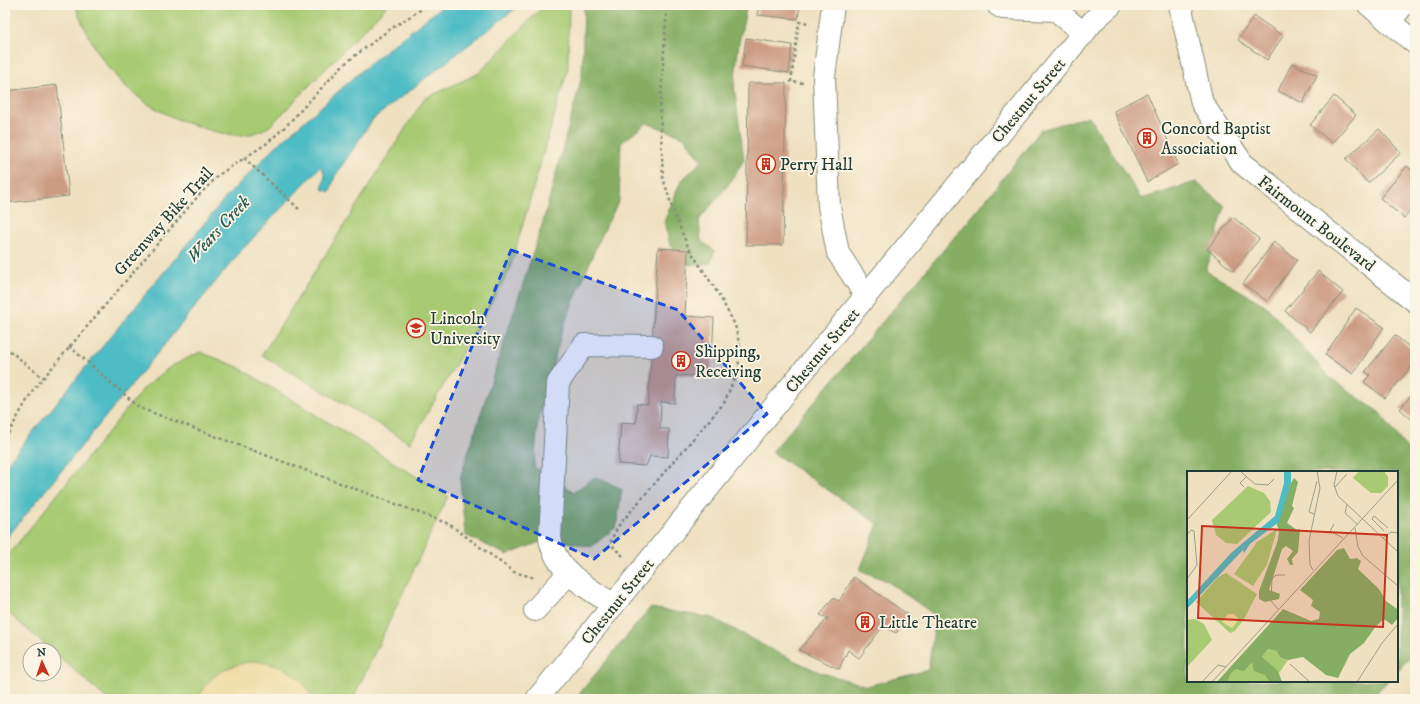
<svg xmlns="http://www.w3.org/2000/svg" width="1420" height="704" font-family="'IM FELL DW Pica',serif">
<rect width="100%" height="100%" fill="#fcf5e5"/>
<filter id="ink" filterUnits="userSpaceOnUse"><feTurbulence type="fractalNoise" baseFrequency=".025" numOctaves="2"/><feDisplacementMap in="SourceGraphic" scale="8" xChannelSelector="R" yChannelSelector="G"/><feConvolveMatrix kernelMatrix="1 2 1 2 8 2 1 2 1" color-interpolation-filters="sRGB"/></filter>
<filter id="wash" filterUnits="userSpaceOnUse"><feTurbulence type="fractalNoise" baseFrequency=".012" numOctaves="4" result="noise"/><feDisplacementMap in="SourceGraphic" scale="16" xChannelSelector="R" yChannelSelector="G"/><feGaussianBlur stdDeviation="0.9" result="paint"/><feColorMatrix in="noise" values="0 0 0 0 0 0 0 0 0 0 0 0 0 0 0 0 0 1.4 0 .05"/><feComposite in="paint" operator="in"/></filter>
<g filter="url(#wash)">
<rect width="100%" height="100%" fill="#efe0c0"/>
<!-- green -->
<g fill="#a7ca72" stroke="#638453">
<path d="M75 5H388L270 126C248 139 230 136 206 129 137 110 100 71 75 5Z"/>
<polygon points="544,5 569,5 568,68 509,272 410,443 262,355 424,99 479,73"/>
<polygon points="200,352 238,367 448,496 353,699 107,699 54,652 54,650 51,650 5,610 5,559 143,389 170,367"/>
</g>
<!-- forest -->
<g fill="#85ae64" stroke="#52764c">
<polygon points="584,5 747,5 739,42 734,86 744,160 728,185 699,220 701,241 715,251 710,263 687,265 670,244 664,222 681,181 702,161 684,137 647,123 621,143 619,200 596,247 562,330 538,420 534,467 574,492 595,477 622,489 616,527 591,547 550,538 507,555 465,535 460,478 543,222 582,76"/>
<polygon points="1089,116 1141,199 1196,182 1225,206 1206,271 1265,305 1329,377 1380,413 1415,460 1415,653 1397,671 1397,472 1188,472 1188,681 1388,681 1370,699 575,699 650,608 713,618 772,650 819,672 867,686 928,670 936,616 887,581 860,570 878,524 772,452 980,207 1041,130"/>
</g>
<!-- sand -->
<path fill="#eeda9e" stroke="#868c69" d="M254 661C283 665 300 672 313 699H198C210 673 227 666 254 661Z"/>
<!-- water -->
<polygon fill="#4ebcc5" stroke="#367c7c" points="444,5 520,5 373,119 335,176 330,192 322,189 325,175 321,166 240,252 5,540 5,466 111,336 227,196 273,149 375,59"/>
<g id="blocks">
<!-- building -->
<g fill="#cb9a80">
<polygon points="759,5 800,5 798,19 757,15"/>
<polygon points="1254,16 1283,36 1267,60 1238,40"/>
<polygon points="746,38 792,45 789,73 742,66"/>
<polygon points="1292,63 1317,75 1303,103 1278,91"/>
<polygon points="748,83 786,83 783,245 746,245"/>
<polygon points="57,85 69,196 5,203 5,91"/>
<polygon points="1147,93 1178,164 1147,182 1114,111"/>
<polygon points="1334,96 1356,115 1332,143 1310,125"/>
<polygon points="1379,129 1401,153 1368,183 1346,159"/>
<polygon points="1407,166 1415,173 1415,205 1404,218 1380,198"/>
<polygon points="1233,217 1259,239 1233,271 1207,249"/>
<polygon points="1274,242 1297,260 1267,301 1243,284"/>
<polygon points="658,248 688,250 685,316 714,318 711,377 676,375 675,403 661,402 660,429 669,429 668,457 650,456 646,466 618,464 621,422 636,423 637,404 648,405"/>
<polygon points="1318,271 1343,292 1310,332 1285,311"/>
<polygon points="1356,308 1384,327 1353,374 1325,355"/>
<polygon points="1395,335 1415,352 1415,362 1385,398 1364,382 1370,375 1365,372"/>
<polygon points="1415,391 1415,422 1400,409"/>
<polygon points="854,577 910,616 896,633 883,626 859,658 848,650 839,669 799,650 828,618 820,615 833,598 839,601"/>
<polygon points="1415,690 1415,699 1407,699"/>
</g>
</g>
</g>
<g filter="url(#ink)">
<use href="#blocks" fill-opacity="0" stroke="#878e7a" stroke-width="1"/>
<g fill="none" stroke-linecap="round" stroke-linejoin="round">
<!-- minor casing -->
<g stroke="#878e7a" stroke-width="24">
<g id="minor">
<polyline points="833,5 824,77 829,206 838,253 866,296"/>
<polyline points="998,5 1003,8 1056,10 1084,34"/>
<polyline points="1180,5 1202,103 1242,163 1415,301"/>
<polyline points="1369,5 1415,43"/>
<polyline points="1389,22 1403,5"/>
<path d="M613 605C588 587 555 572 550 538L558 383 584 345 652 346"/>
<polyline points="535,610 568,574"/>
<polyline points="537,699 783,396 1095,19 1111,5"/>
</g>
</g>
<!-- path -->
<g stroke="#878e7a" stroke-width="2.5" stroke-dasharray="3 3" stroke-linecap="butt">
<polyline points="803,83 791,82 799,22 810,23"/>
<polyline points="244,158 301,211"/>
<polyline points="5,305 6,311"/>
<polyline points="69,346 140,408 449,524 514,572 535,578"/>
<polyline points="5,347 43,378"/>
<polyline points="5,439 33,390 199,195 220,174 266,144 286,126 343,65 386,32 428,5"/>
<polyline points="623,556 614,548 611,540 619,525 724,403 738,371 740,348 735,325 719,295 688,247 674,213 663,178 660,110 667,5"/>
</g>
<!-- minor -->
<use href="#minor" stroke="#fff" stroke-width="22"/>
</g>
</g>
<!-- marked area -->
<path fill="#1d4ed8" fill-opacity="0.2" stroke="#1d4ed8" stroke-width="3" stroke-dasharray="8 5" stroke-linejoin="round" d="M511 250 678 310 767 414 594 559 418 480Z"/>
<!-- icons -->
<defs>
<g id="building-ring" transform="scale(1)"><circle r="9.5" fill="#fcf5e5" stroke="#c8321e" stroke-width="1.5"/><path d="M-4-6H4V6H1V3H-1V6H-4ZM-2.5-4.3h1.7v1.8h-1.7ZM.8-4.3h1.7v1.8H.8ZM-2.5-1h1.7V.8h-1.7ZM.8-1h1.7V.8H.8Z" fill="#c8321e"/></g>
<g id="university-ring" transform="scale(1)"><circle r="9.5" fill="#fcf5e5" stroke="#c8321e" stroke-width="1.5"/><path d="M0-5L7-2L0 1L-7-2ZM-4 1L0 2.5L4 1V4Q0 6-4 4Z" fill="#c8321e"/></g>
</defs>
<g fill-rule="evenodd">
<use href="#building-ring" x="1147" y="138"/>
<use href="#building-ring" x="766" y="164"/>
<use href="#university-ring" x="416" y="328"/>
<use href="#building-ring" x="681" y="361"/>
<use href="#building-ring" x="865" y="622"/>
</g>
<g text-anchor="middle" stroke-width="3.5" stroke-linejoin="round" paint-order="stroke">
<!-- street labels -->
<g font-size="17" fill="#1f3d34" stroke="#fcf5e5">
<text transform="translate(1028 100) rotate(-50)" y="6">Chestnut Street</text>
<text transform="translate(163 221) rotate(-48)" y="6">Greenway Bike Trail</text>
<text transform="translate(1317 223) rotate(38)" y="6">Fairmount Boulevard</text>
<text transform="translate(822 350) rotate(-50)" y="6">Chestnut Street</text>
<text transform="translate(617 601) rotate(-51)" y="6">Chestnut Street</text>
</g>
<!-- poi labels -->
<g font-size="17" fill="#1f3d34" stroke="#fcf5e5" text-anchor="start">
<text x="1161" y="134">Concord Baptist<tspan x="1161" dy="20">Association</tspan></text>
<text x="780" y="170">Perry Hall</text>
<text x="430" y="324">Lincoln<tspan x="430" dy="20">University</tspan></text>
<text x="695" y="357">Shipping,<tspan x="695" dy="20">Receiving</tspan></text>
<text x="879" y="628">Little Theatre</text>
</g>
<!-- water labels -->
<g font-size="18" font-style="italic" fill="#2b5d58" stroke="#fcf5e5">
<text transform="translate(218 229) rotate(-47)" y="6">Wears Creek</text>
</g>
</g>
<!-- overview -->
<g transform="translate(1187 471)">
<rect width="211" height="211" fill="#efe0c0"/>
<path d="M172 0H197L201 6V15L194 22H184L166 7ZM61 15 77 22 83 30 84 41 50 73 39 72 29 64 25 49ZM90 58 80 94 66 115 47 103 70 71ZM39 102 70 123 57 148 48 160 43 162 9 131 31 106ZM8 148 17 153 25 169 0 196V149ZM81 178 89 180 94 187 101 189 92 202 95 211H30L59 179 77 190 75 186Z" fill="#a7ca72"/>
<path d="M107 7 111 11 105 35 107 37 100 52 110 59 113 58 111 81 105 88 106 94H103L100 88 106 80 99 75 95 78 82 119 93 123 92 128 78 131 72 128V120L91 69 92 59 88 49 95 28ZM157 77 163 88 170 87 174 90 171 98 192 118 199 130 210 138 211 147 205 154 197 148 189 155 177 172 163 183 151 207 139 204 116 186 101 189 94 187 89 180 81 178 75 186 90 199 95 211H83L78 204 67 200 65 191 57 200 49 198 44 202 40 211H30L96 138 124 150 132 148 133 141 124 135 126 129 113 119 150 79Z" fill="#85ae64"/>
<path d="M41 143H47L52 148 45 157 35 151Z" fill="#eeda9e"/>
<path d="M97 0H104V12L92 51 63 73 57 82 56 79 0 138V130L44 82 88 45 97 12Z" fill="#4ebcc5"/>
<path fill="none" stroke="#9c9f88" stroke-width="1" d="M53 0 68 13 81 14 87 8M150 0 147 14 151 25 211 81M57 16 53 12 59 6M148 16 160 3M160 33 158 42 171 54M127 43 122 41 130 10M0 49 45 0M147 53 143 60 156 67M168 57 171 76 176 85 211 115M197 60 185 48 187 45 201 57M0 64 4 59 7 60 10 94 0 108M196 67 204 61 211 62M126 99 123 94 122 70 133 17 130 0M91 138 84 130 85 108 89 104H98M103 193 123 211M15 211 31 194 39 196M25 211 211 9M170 211 195 172 211 153"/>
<path fill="#c8321e" fill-opacity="0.15" stroke="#c8321e" stroke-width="2" d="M15 55 200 64 196 156 11 147Z"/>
<rect width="211" height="211" fill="none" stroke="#1f3d34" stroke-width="2"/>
</g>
<!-- margin -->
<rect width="1420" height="704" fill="none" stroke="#fcf5e5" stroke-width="20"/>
<!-- north arrow -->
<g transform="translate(42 662) rotate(357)"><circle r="19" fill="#fcf5e5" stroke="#a4ab9e"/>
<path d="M0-3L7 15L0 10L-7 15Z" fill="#c8321e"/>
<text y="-6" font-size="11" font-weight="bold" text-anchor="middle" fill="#1f3d34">N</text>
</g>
</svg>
